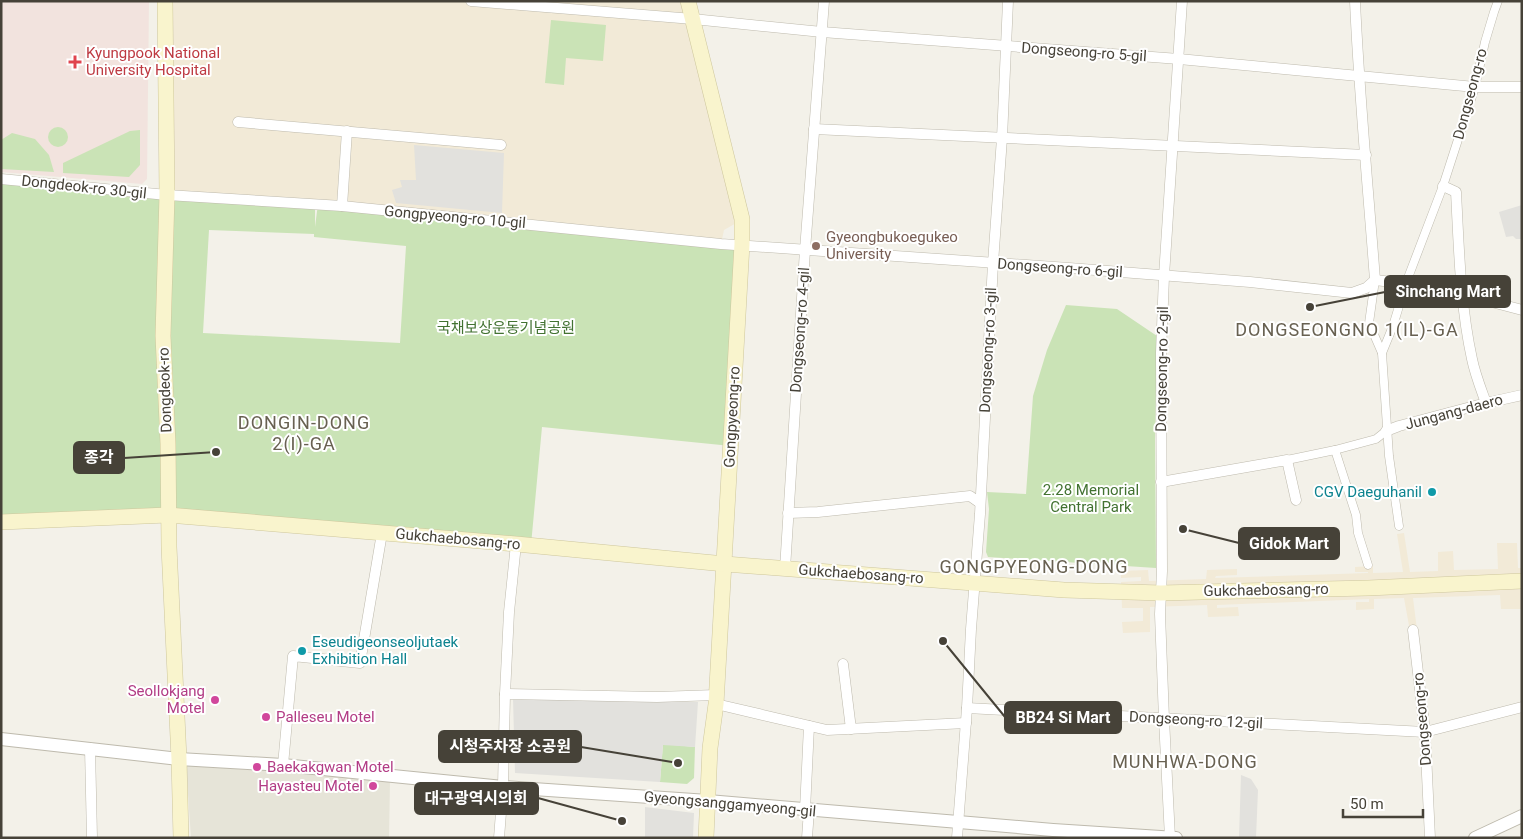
<svg xmlns="http://www.w3.org/2000/svg" width="1523" height="839" font-family="Roboto,'Noto Sans KR',sans-serif">
<rect width="100%" height="100%" fill="#f3f1e9"/>
<!-- residential -->
<polygon fill="#e6e4d8" points="186,765 390,781 389,838 191,838"/>
<!-- commercial -->
<g fill="#f2ead7">
<polygon points="165,1 688,1 738,222 724,230 721,244 167,195"/>
<polygon points="1404,533 1410,572 1438,571 1438,552 1453,551 1454,570 1498,569 1497,543 1517,543 1518,568 1522,568 1521,609 1501,609 1500,595 1413,598 1417,630 1410,631 1404,598 1374,599 1374,609 1356,610 1356,602 1369,602 1369,599 1217,605 1217,608 1238,607 1239,616 1208,617 1207,605 1150,607 1150,632 1123,633 1122,622 1143,621 1143,608 1122,608 1121,582 1141,581 1141,577 1121,578 1121,571 1148,570 1149,581 1206,579 1207,570 1237,569 1237,575 1216,576 1215,578 1368,573 1368,572 1355,572 1355,567 1373,566 1373,573 1403,572 1397,534"/>
</g>
<!-- medical -->
<polygon fill="#f2e3de" points="1,1 149,1 147,179 142,184 1,172"/>
<!-- green -->
<g fill="#cae3b6" fill-rule="evenodd">
<polygon points="551,20 606,25 603,61 566,58 564,85 545,83"/>
<circle cx="58" cy="137" r="10"/>
<polygon points="140,130 140,165 129,177 63,173 63,163 130,131"/>
<polygon points="12,133 35,139 49,155 54,172 1,169 1,140"/>
<path d="M1 180 315 204V227L318 204 742 244 731 446 542 427 531 545 168 515 1 522ZM209 230 314 234V237L406 246 400 343 203 333Z"/>
<polygon points="1066,305 1117,309 1157,336 1155,439 1156,568 988,557 986,552 989,509 987,492 1026,494 1033,396 1047,350"/>
<polygon points="663,744 695,747 694,778 687,784 660,782"/>
</g>
<!-- parking -->
<g fill="#e2e1dd">
<polygon points="414,145 504,153 502,213 396,203 392,190 402,187 400,180 416,180"/>
<polygon points="1522,205 1522,239 1516,239 1513,236 1506,237 1499,212"/>
<polygon points="513,698 698,702 695,747 663,745 660,782 515,773"/>
<polygon points="1241,775 1251,779 1258,790 1256,838 1239,838"/>
<polygon points="645,807 694,813 693,838 645,838"/>
</g>
<g fill="none" stroke-linecap="round" stroke-linejoin="round">
<!-- pedestrian casing -->
<g stroke="#bebaad" stroke-width="9">
<g id="pedestrian">
<polyline points="1375,280 1369,323 1382,353"/>
<polyline points="1335,450 1356,515 1358,533 1368,565"/>
<polyline points="1287,460 1335,450 1376,439 1386,431"/>
<polyline points="1399,526 1389,456 1382,353 1393,326 1406,283 1443,186 1475,87 1485,42 1494,12 1498,1"/>
</g>
</g>
<!-- minor casing -->
<g stroke="#bebaad" stroke-width="11">
<g id="minor">
<polyline points="471,1 693,19 822,32 1179,59 1475,87 1522,87"/>
<path d="M1355 1C1359 94 1368 187 1375 280"/>
<polyline points="238,122 501,145"/>
<polyline points="814,129 1366,155"/>
<polyline points="1,179 167,195 342,206 721,244 1069,268 1250,282 1352,293 1366,288 1375,280 1461,290 1484,300 1522,310"/>
<path d="M1443 186 1456 192C1459 248 1460 304 1472 359 1475 374 1481 389 1486 403"/>
<polyline points="342,206 347,131"/>
<polyline points="1386,431 1399,426 1486,403 1522,395"/>
<polyline points="1161,482 1287,460 1296,500"/>
<polyline points="788,513 818,512 970,496 980,503"/>
<polyline points="785,569 805,250 824,1"/>
<polyline points="1413,630 1425,732 1430,838"/>
<polyline points="843,664 851,729"/>
<polyline points="505,694 509,612 516,544"/>
<polyline points="716,704 827,730 966,723"/>
<polyline points="967,708 1425,732 1522,707"/>
<polyline points="90,748 92,838"/>
<polyline points="283,765 293,656 360,663 382,533"/>
<polyline points="805,810 809,726"/>
<polyline points="499,838 503,787 505,694 657,697 716,695"/>
<polyline points="807,838 809,810"/>
<polyline points="957,838 967,708 971,629 980,514 993,263 1002,138 1008,1"/>
<polyline points="1170,838 1164,719 1160,614 1162,571 1161,353 1164,276 1182,1"/>
</g>
</g>
<!-- tertiary casing -->
<g stroke="#bebaad" stroke-width="14">
<g id="tertiary">
<polyline points="1,739 179,759 283,765 503,787 708,801 1053,830 1176,838"/>
<polyline points="1475,838 1522,816"/>
</g>
</g>
<!-- secondary casing -->
<g stroke="#cec79d" stroke-width="16">
<g id="secondary">
<polyline points="165,1 167,195 163,336 168,444 169,547 179,759 181,838"/>
<polyline points="688,1 742,219 742,244 716,704 710,748 706,838"/>
<polyline points="1,522 168,515 516,544 725,564 1064,590 1161,593 1368,588 1522,581"/>
</g>
</g>
<!-- pedestrian -->
<use href="#pedestrian" stroke="#fff" stroke-width="8"/>
<!-- minor -->
<use href="#minor" stroke="#fff" stroke-width="10"/>
<!-- tertiary -->
<use href="#tertiary" stroke="#fff" stroke-width="12"/>
<!-- secondary -->
<use href="#secondary" stroke="#f9f4cd" stroke-width="15"/>
</g>
<!-- markers -->
<path fill="#e0444e" stroke="#fff" stroke-width="2" d="M72.5 54.5h5v5h5v5h-5v5h-5v-5h-5v-5h5z"/>
<circle fill="#8d6e63" stroke="#fff" stroke-width="2" cx="816" cy="246" r="5"/>
<g fill="#0f9aa8" stroke="#fff" stroke-width="2">
<circle cx="1432" cy="492" r="5"/>
<circle cx="302" cy="651" r="5"/>
</g>
<g fill="#d1479c" stroke="#fff" stroke-width="2">
<circle cx="215" cy="700" r="5"/>
<circle cx="266" cy="717" r="5"/>
<circle cx="257" cy="767" r="5"/>
<circle cx="373" cy="786" r="5"/>
</g>
<g text-anchor="middle" stroke-width="4" stroke-linejoin="round" paint-order="stroke">
<!-- street labels -->
<g font-size="15" fill="#464238" stroke="#fff">
<text transform="translate(1084 52) rotate(4)" y="5">Dongseong-ro 5-gil</text>
<text transform="translate(1470 94) rotate(-75)" y="5">Dongseong-ro</text>
<text transform="translate(84 187) rotate(6)" y="5">Dongdeok-ro 30-gil</text>
<text transform="translate(455 217) rotate(5)" y="5">Gongpyeong-ro 10-gil</text>
<text transform="translate(1060 268) rotate(4)" y="5">Dongseong-ro 6-gil</text>
<text transform="translate(800 330) rotate(-86)" y="5">Dongseong-ro 4-gil</text>
<text transform="translate(988 350) rotate(-87)" y="5">Dongseong-ro 3-gil</text>
<text transform="translate(1162 369) rotate(-89)" y="5">Dongseong-ro 2-gil</text>
<text transform="translate(165 390) rotate(-92)" y="5">Dongdeok-ro</text>
<text transform="translate(1454 412) rotate(-15)" y="5">Jungang-daero</text>
<text transform="translate(732 417) rotate(-87)" y="5">Gongpyeong-ro</text>
<text transform="translate(458 539) rotate(5)" y="5">Gukchaebosang-ro</text>
<text transform="translate(861 574) rotate(4)" y="5">Gukchaebosang-ro</text>
<text transform="translate(1266 590) rotate(-1)" y="5">Gukchaebosang-ro</text>
<text transform="translate(1422 719) rotate(-95)" y="5">Dongseong-ro</text>
<text transform="translate(1196 720) rotate(3)" y="5">Dongseong-ro 12-gil</text>
<text transform="translate(730 804) rotate(5)" y="5">Gyeongsanggamyeong-gil</text>
</g>
<!-- health labels -->
<g font-size="15" fill="#be3a42" stroke="#fff" text-anchor="start">
<text x="86" y="58">Kyungpook National<tspan x="86" dy="17">University Hospital</tspan></text>
</g>
<!-- education labels -->
<g font-size="15" fill="#785e54" stroke="#fff" text-anchor="start">
<text x="826" y="242">Gyeongbukoegukeo<tspan x="826" dy="17">University</tspan></text>
</g>
<!-- park labels -->
<g font-size="15" fill="#427231" stroke="#fff">
<text x="506" y="333">국채보상운동기념공원</text>
<text x="1091" y="495">2.28 Memorial<tspan x="1091" dy="17">Central Park</tspan></text>
</g>
<!-- culture labels -->
<g font-size="15" fill="#0d838f" stroke="#fff" text-anchor="end">
<text x="1422" y="497">CGV Daeguhanil</text>
<text x="312" y="647" text-anchor="start">Eseudigeonseoljutaek<tspan x="312" dy="17">Exhibition Hall</tspan></text>
</g>
<!-- hotel labels -->
<g font-size="15" fill="#b23c85" stroke="#fff" text-anchor="end">
<text x="205" y="696">Seollokjang<tspan x="205" dy="17">Motel</tspan></text>
<text x="276" y="722" text-anchor="start">Palleseu Motel</text>
<text x="267" y="772" text-anchor="start">Baekakgwan Motel</text>
<text x="363" y="791">Hayasteu Motel</text>
</g>
<!-- quarter labels -->
<g font-size="18" letter-spacing="1" fill="#686151" stroke="#fff">
<text x="1347" y="336">DONGSEONGNO 1(IL)-GA</text>
<text x="304" y="429">DONGIN-DONG<tspan x="304" dy="21">2(I)-GA</tspan></text>
<text x="1034" y="573">GONGPYEONG-DONG</text>
<text x="1185" y="768">MUNHWA-DONG</text>
</g>
</g>
<!-- callouts -->
<path fill="none" stroke="#464238" stroke-width="2" d="M1310 307L1385 292M216 452L124 458M1183 529L1239 543M943 641L1005 717M678 763L581 747M622 821L538 798"/>
<g fill="#464238" stroke="#fff" stroke-width="2">
<circle cx="1310" cy="307" r="5"/>
<circle cx="216" cy="452" r="5"/>
<circle cx="1183" cy="529" r="5"/>
<circle cx="943" cy="641" r="5"/>
<circle cx="678" cy="763" r="5"/>
<circle cx="622" cy="821" r="5"/>
</g>
<g fill="#464238" stroke="#464238" stroke-width="2">
<rect x="1385" y="276" width="125" height="31" rx="5"/>
<rect x="74" y="442" width="50" height="31" rx="5"/>
<rect x="1239" y="528" width="100" height="31" rx="5"/>
<rect x="1005" y="702" width="116" height="31" rx="5"/>
<rect x="439" y="731" width="142" height="31" rx="5"/>
<rect x="415" y="783" width="123" height="31" rx="5"/>
</g>
<g font-size="16" text-anchor="middle" font-weight="bold" fill="#fff">
<text x="1448" y="297">Sinchang Mart</text>
<text x="99" y="463">종각</text>
<text x="1289" y="549">Gidok Mart</text>
<text x="1063" y="723">BB24 Si Mart</text>
<text x="510" y="752">시청주차장 소공원</text>
<text x="476" y="804">대구광역시의회</text>
</g>
<!-- border -->
<rect width="1523" height="839" fill="none" stroke="#464238" stroke-width="5"/>
<!-- scale -->
<path d="M1343 809v8h80v-8" fill="none" stroke="#464238" stroke-width="2.5"/>
<text x="1350" y="809" font-size="15" fill="#464238" stroke="#ffffff" stroke-width="4" paint-order="stroke">50 m</text>
</svg>
